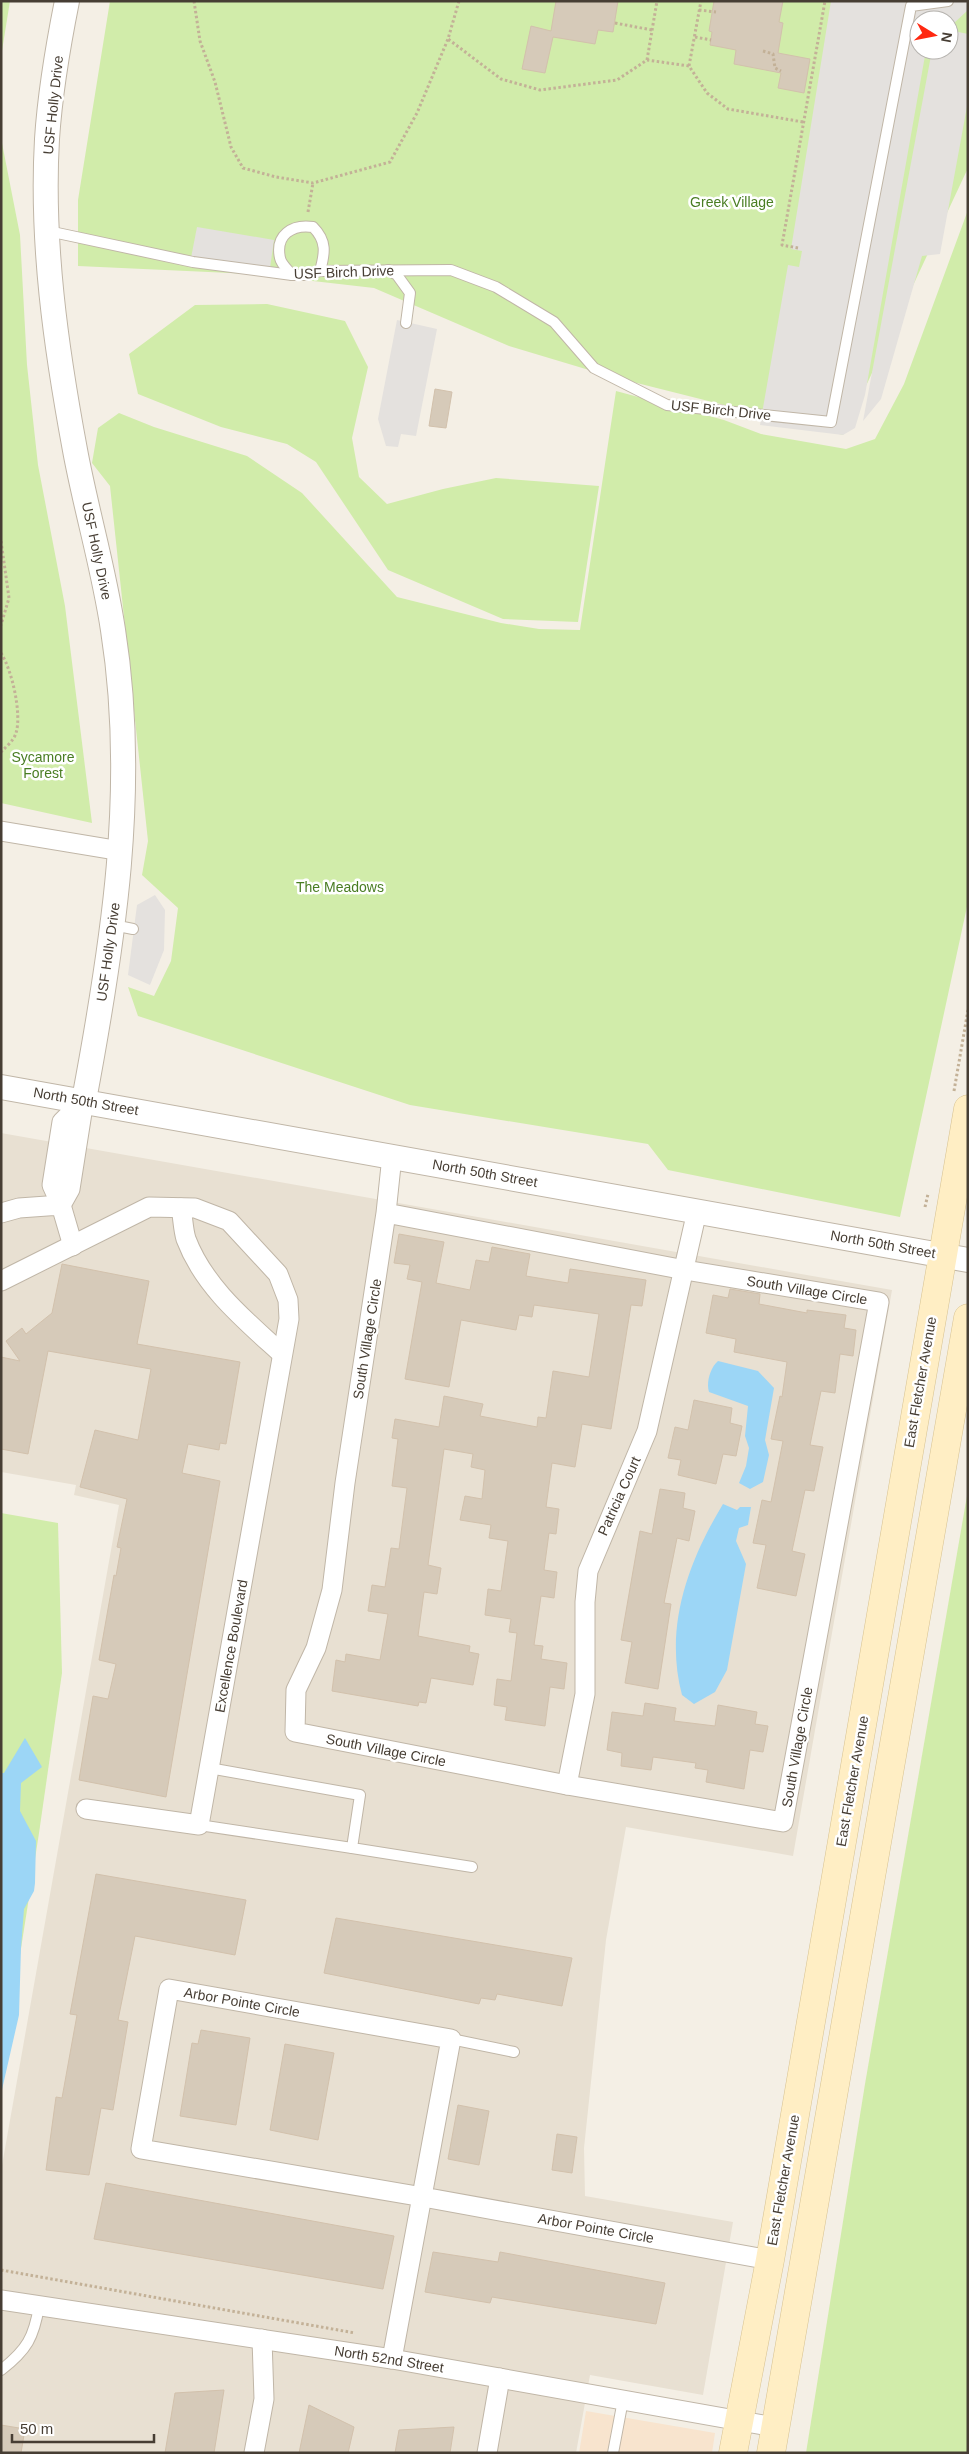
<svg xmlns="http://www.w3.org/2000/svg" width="969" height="2454" font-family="Helvetica,sans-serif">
<rect width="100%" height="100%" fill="#f4efe5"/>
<!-- residential -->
<polygon fill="#e8e0d2" points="1,1133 892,1290 793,1856 626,1827 606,1940 584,2148 585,2196 733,2222 703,2395 590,2375 576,2453 1,2453 1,2171 119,1505 74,1495 76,1485 1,1472"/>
<!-- commercial -->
<polygon fill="#f8e4ce" points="586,2411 715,2433 712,2453 579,2453"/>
<!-- green -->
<g fill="#d1ecaa" fill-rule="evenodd">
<polygon points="1,1 10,1 1,57"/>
<path d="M110 1H968V168L843 435 609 376 509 346 374 288 252 274 78 266V200ZM919 20H949V50H919Z"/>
<polygon points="1,138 20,235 27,365 38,465 65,606 92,823 1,803"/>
<polygon points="968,210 968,902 900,1217 668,1170 648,1144 410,1105 138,1016 128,987 154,996 171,961 178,908 142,875 148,841 110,486 92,463 98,428 119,413 154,427 247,456 302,493 397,597 501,623 539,629 580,630 616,391 724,420 761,434 846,449 875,439 904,384"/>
<polygon points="267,304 345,321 368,367 352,438 359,477 387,504 443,489 496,478 599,486 578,622 503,619 388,570 316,462 287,444 221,427 138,394 129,354 195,305"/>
<polygon points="968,1490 968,2453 806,2453 865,2084"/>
<polygon points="1,1513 58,1523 62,1673 39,1833 1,2077"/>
</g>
<!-- parking -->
<g fill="#e4e1de">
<polygon points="831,1 968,1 968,10 953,24 949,24 949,20 919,20 919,50 926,50 865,395 855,428 843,435 760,425 788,265 799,267 802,251 791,249"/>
<polygon points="949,30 968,34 968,101 940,254 922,256 881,399 863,421 932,50 949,50"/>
<polygon points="197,227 274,240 270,268 191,258"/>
<polygon points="397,320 437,329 416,436 401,434 398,447 386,446 378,419"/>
<polygon points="155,895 165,910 164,950 150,985 128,975 137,905"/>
</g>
<!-- water -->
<g fill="#9cd6f6">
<path d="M718 1361 758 1371 774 1388 765 1440 769 1455 763 1482 750 1489 739 1483 746 1466 749 1448 745 1436 748 1406 709 1392C706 1383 710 1368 718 1361Z"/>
<path d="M723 1504 737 1510 740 1507H751L748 1525 739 1528 736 1541 746 1564 727 1670 715 1692 694 1704 682 1695C664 1627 688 1562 723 1504Z"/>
<polygon points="25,1738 42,1767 21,1783 20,1811 36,1841 35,1883 34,1891 24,1909 21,1948 19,2015 1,2094 1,1773 4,1773"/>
</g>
<!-- building -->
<g fill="#d6cab9" stroke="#d2c1ac">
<polygon points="556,1 618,1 613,32 598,30 595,44 553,37 545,73 522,69 531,26 551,31"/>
<polygon points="714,1 783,1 779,22 783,23 778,53 810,59 804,93 778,88 781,73 734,64 736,50 710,45 712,32 709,31"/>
<polygon points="435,389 452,392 446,428 429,426"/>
<polygon points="399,1234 444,1242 436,1283 470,1290 476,1260 489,1262 492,1247 530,1254 526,1276 568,1283 570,1269 646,1280 642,1306 631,1305 611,1429 582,1424 575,1467 552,1463 546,1507 559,1509 556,1534 549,1533 544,1570 557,1572 554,1598 541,1596 534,1645 543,1646 541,1659 567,1663 564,1689 550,1687 545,1726 505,1720 507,1707 494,1705 497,1679 511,1681 517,1633 509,1632 511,1619 485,1615 488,1589 501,1591 508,1541 489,1538 491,1525 460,1520 465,1496 482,1499 485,1470 471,1467 473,1454 444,1449 428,1565 441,1568 437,1594 424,1592 418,1636 470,1646 469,1652 479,1654 473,1685 431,1678 426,1703 419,1702 418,1706 332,1691 336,1660 345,1662 346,1654 380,1660 388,1614 368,1611 372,1585 385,1587 391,1548 399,1549 407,1488 392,1486 398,1439 392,1438 395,1419 439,1427 444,1396 483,1404 480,1416 537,1427 538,1417 546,1418 553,1371 589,1377 599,1314 534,1305 532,1317 519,1315 516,1330 461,1320 449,1387 405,1379 422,1282 407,1279 410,1265 394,1263"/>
<polygon points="62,1264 149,1281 137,1344 240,1362 226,1444 220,1443 219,1450 188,1444 182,1473 220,1481 166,1797 79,1780 93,1696 108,1699 116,1664 99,1660 114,1575 116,1576 121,1548 117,1547 127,1499 80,1487 95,1430 138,1440 151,1369 48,1351 28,1454 1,1449 1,1357 20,1361 6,1341 22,1328 26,1334 52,1313"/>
<polygon points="730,1289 760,1294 759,1304 807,1313 807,1310 846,1315 844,1328 856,1330 853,1356 840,1354 835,1393 821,1391 810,1445 823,1447 814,1491 805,1490 792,1551 805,1554 796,1596 757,1588 766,1545 753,1543 762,1500 771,1502 783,1441 771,1439 780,1396 782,1397 787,1362 734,1352 736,1339 706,1333 713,1295 728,1298"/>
<polygon points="694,1400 732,1408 730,1423 742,1426 736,1456 723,1454 716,1484 678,1475 681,1460 668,1458 675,1427 688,1430"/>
<polygon points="660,1489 685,1493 683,1508 695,1511 689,1541 677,1538 664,1603 671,1604 658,1689 625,1683 632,1642 621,1640 640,1531 652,1534"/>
<polygon points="645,1703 676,1708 674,1721 715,1726 718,1705 757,1712 755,1724 768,1726 763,1752 750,1750 744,1789 706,1782 708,1770 695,1768 696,1763 653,1757 651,1770 621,1766 622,1753 607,1750 612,1712 643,1716"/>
<polygon points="96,1874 246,1900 235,1955 135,1936 118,2020 128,2022 113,2110 101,2108 89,2175 46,2170 56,2097 62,2098 77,2015 70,2014"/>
<polygon points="336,1918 572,1958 562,2006 497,1994 495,2000 481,1998 479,2004 324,1973"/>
<polygon points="201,2030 250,2038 236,2125 180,2116 192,2043 198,2044"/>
<polygon points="285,2044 334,2053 318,2140 270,2130"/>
<polygon points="458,2105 489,2111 479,2165 448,2159"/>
<polygon points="557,2134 577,2137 572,2173 552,2170"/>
<polygon points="106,2183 394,2236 383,2289 94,2239"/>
<polygon points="433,2252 498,2262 500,2252 665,2283 656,2324 492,2297 490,2303 425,2292"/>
<polygon points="224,2390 214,2453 165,2453 175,2393"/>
<polygon points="309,2405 354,2427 348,2453 299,2453"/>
<polygon points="1,2425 25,2429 21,2453 1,2453"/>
<polygon points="454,2427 450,2453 395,2453 399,2430"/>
</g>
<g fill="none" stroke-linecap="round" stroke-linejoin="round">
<!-- service casing -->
<g stroke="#c0b6a7" stroke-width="12">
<g id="service">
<polyline points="48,231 193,262 292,275 306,275 320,271 451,270 496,287 554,322 594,368 667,405 831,422 911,6 948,1"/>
<polyline points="388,270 397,275 410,293 406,323"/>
<path d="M292 275C288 270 281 264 280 258 275 235 292 224 313 227 327 241 325 253 320 271"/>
<polyline points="113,925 133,929"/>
<polyline points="209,1768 360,1795 352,1848 472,1867"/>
<polyline points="199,1825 352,1848"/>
<polyline points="451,2039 514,2052"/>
<path d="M1 2370C27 2350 34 2337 39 2306"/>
<polyline points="613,2453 623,2400"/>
</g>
</g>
<!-- minor casing -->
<g stroke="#c0b6a7" stroke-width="21">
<g id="minor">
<polyline points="1,831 121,851"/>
<polygon points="84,1100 70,1189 61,1205 52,1185 62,1122"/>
<path d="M181 1208C183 1218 183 1229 186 1239 204 1287 246 1321 282 1354"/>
<polyline points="1,1213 19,1208 61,1205 73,1246"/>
<polyline points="386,1213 685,1270 879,1302 783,1822 567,1785 295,1732 296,1690 316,1648 332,1590 345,1483 386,1213 392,1156"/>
<polyline points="1,1281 149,1207 195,1208 229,1221 278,1274 288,1300 289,1319 199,1825 86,1809"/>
<polyline points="567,1785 585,1694 585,1602 588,1571 647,1431 697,1211"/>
<polyline points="1,2300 392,2359 775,2427"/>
<polyline points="392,2359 451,2039 169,1989 141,2149 423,2197 770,2260"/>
<polyline points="254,2453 264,2399 262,2339"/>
<polyline points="487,2453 500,2378"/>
</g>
</g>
<!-- tertiary casing -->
<g stroke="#c0b6a7" stroke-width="26">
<g id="tertiary">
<path d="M67 1C58 46 50 93 47 139 41 243 56 348 75 450 86 510 104 569 113 630 138 788 113 945 84 1100"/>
<polyline points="1,1087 968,1260"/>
</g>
</g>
<!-- secondary casing -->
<g stroke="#d7c291" stroke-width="29">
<g id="secondary">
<polyline points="733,2453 770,2260 968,1109"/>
<polyline points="771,2453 968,1318"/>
</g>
</g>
<!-- path -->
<g stroke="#c3b197" stroke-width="3" stroke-dasharray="2.5 2.5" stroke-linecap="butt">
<polyline points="194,1 200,41 215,82 231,147 243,168 276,177 313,183 390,162 417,113 448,39"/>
<polyline points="459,1 448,39 501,79 540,90 617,80 647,60 689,66 707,93 728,109 803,122"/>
<polyline points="699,10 716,12"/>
<polyline points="615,23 652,30"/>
<polyline points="695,37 711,40"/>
<polyline points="763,51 773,54 775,68 781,71"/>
<polyline points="647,60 657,1"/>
<polyline points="689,66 701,1"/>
<polyline points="308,212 313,183"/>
<polyline points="798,248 782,245 825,1"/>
<polyline points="1,541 9,598 1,625"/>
<path d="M1 653C12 670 22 714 16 733 14 740 6 747 1 752"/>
<polyline points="954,1091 968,1010"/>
<polyline points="925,1207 928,1194"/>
<polyline points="1,2270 355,2333"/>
</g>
<!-- service -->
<use href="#service" stroke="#fff" stroke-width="10"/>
<!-- minor -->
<use href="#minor" stroke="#fff" stroke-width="19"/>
<!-- tertiary -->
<use href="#tertiary" stroke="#fff" stroke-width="24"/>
<!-- secondary -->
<use href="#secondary" stroke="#ffeec4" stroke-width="28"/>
</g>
<g text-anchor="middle" stroke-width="5" stroke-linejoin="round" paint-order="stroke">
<!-- street labels -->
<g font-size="14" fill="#473e34" stroke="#fff">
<text transform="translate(53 105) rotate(-84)" y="5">USF Holly Drive</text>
<text transform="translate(344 272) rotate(-2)" y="5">USF Birch Drive</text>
<text transform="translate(721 410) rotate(6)" y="5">USF Birch Drive</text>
<text transform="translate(97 551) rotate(78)" y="5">USF Holly Drive</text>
<text transform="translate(108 952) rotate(-82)" y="5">USF Holly Drive</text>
<text transform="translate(86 1101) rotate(10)" y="5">North 50th Street</text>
<text transform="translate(485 1173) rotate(10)" y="5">North 50th Street</text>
<text transform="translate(883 1244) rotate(10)" y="5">North 50th Street</text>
<text transform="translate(807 1290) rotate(9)" y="5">South Village Circle</text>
<text transform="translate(367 1339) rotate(-81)" y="5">South Village Circle</text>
<text transform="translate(920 1382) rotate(-80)" y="5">East Fletcher Avenue</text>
<text transform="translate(619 1496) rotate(-66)" y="5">Patricia Court</text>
<text transform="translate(231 1646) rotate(-80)" y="5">Excellence Boulevard</text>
<text transform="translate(797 1747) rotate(-80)" y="5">South Village Circle</text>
<text transform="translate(386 1750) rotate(11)" y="5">South Village Circle</text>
<text transform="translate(852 1781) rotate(-80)" y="5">East Fletcher Avenue</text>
<text transform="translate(242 2002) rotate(10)" y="5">Arbor Pointe Circle</text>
<text transform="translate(783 2180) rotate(-80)" y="5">East Fletcher Avenue</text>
<text transform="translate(596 2228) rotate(10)" y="5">Arbor Pointe Circle</text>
<text transform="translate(389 2359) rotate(9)" y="5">North 52nd Street</text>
</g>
<!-- park labels -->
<g font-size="14" fill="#497d23" stroke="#fff">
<text x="732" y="207">Greek Village</text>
<text x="43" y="762">Sycamore<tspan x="43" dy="16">Forest</tspan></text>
<text x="340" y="892">The Meadows</text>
</g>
</g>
<!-- border -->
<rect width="969" height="2454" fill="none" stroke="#473e34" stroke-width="5"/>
<!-- north arrow -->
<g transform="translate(934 35) rotate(100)"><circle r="24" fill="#ffffff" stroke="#b5b2ae"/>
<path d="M0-4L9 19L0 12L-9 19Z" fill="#ff2811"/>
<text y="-8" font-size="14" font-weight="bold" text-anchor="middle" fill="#473e34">N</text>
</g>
<!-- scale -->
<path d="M12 2434v8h142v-8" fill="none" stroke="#473e34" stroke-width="2.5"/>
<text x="20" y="2434" font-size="15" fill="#473e34" stroke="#ffffff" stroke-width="4" paint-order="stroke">50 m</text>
</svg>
